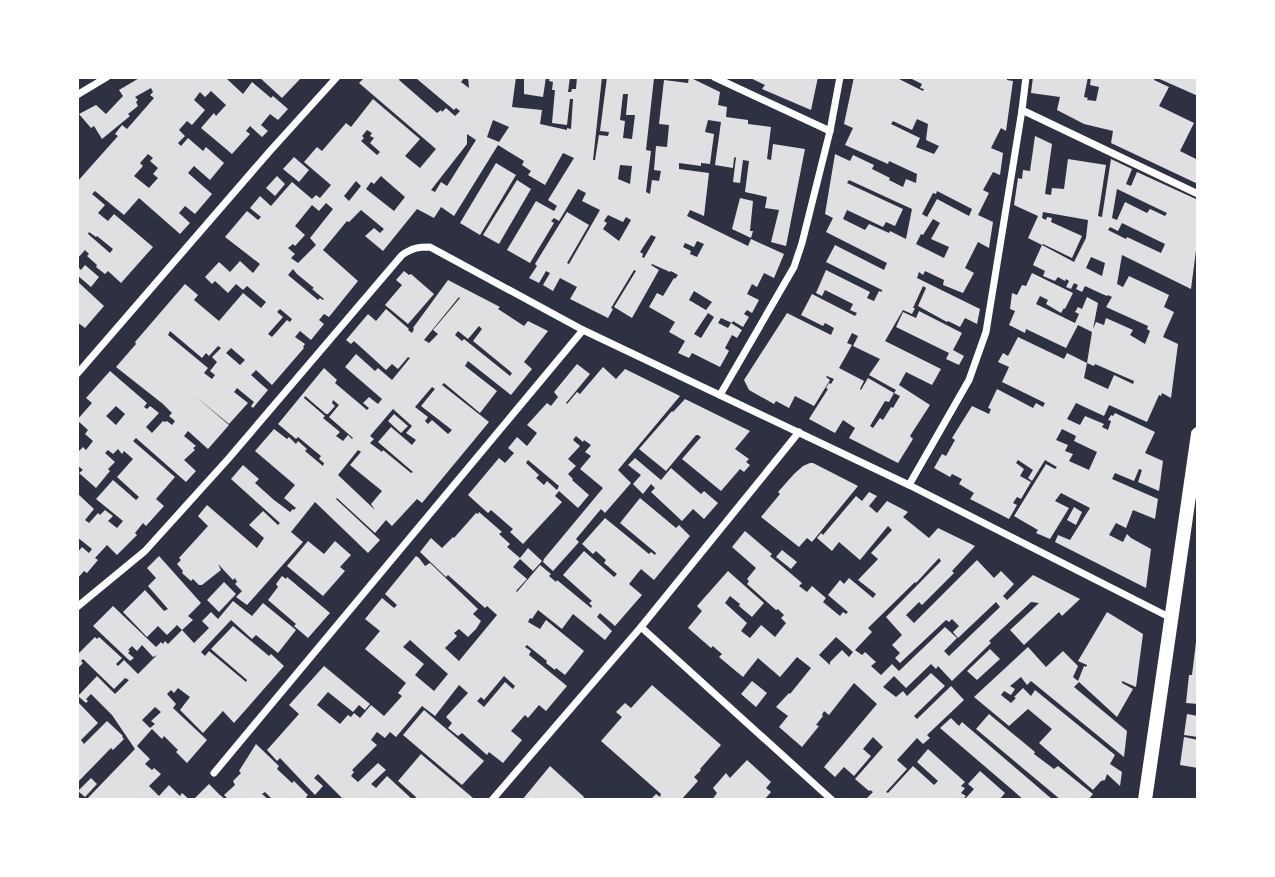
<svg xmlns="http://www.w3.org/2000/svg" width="1275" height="877" font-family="Arial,sans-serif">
<rect width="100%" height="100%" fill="#2d3142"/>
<!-- building -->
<g fill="#e0e0e3" fill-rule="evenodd">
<path d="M141 77H229L227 79 243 94 252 82 271 98 273 96 288 109 278 120 270 114 261 125 268 131 262 137 250 126 246 131 250 134 232 154 201 128 214 113 216 116 226 105 211 91 205 97 200 92 194 100 205 110 192 125 187 121 179 130 185 136 178 143 181 146 188 138 203 151 206 147 224 163 210 180 194 166 188 173 212 194 195 214 185 206 179 213 190 223 180 234 139 198 124 215 95 191 92 194 105 205 98 213 108 221 114 214 153 247 121 283 108 271 105 274 96 267 97 265 87 256 89 254 85 250 77 259V182L118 136 115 134 122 125 127 129 154 98 150 95 153 92 151 88 135 97 138 100 136 102 138 106 128 114 130 116 102 139 94 126 91 128 79 114 96 105 106 114 123 96 119 90ZM148 154 153 158 150 161 158 168 153 174 158 178 149 188 134 176 143 166 140 163ZM89 232 96 237 97 236 113 249 110 253 88 234Z"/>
<polygon points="259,77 298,77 300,79 282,98"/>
<path d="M365 77H401L399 80 437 113 441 110 442 112 446 108 455 116 460 111 456 108 454 110 417 79 419 77H465L461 82 469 88 468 77H516L512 107 542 110 540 124 567 130V128L571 129 573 99H570L567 125 552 123 555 90H552L553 82 549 81 550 77H570L568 92H571L572 89H576L577 77H602L593 160H595L599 135 608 136 609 132 600 131 607 77 654 78 646 150 651 151 646 192 650 194 652 180 659 181 661 171 654 170 656 146 667 147 669 125 659 124 664 80 688 83 689 77 720 92 718 105 727 107 726 117 748 120V124L771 127 767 159 771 160 773 144 805 149 786 246 771 242 779 210 765 208 767 197 745 192 749 161 743 160 740 183 733 182 736 157 734 158 733 168 715 165 721 122 708 120 705 132 714 134 710 164 701 163V166L679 163V169L709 173 704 216 690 210 687 216 748 246 751 239 784 254 774 278 764 273 757 287 752 284 747 294 759 300 752 313 747 310 744 314 749 317 743 327 733 321 732 323 721 318 718 323 728 328 731 323 742 330 737 338 732 335 725 348 729 351 720 367 692 353 689 358 678 353 685 341 669 332 675 322 649 307 657 293 663 296 674 278 675 279 678 275 671 271 670 272 652 264 651 265 659 270 632 318 614 307 636 271 634 270 611 308 613 309 608 318 570 299 577 287 560 278 553 291 543 285 550 273 546 271 539 283 529 278 537 266 535 264 567 212 589 225 567 263 569 264 600 210 582 201 586 193 578 189 559 221 554 218 551 221 554 223 530 263 507 250 536 201 554 211 557 206 548 200 574 158 563 153 545 185 528 175 531 171 522 165 524 161 498 145 454 216 441 207 434 218 417 209 383 251 365 236 374 228 380 233 384 229 361 210 349 222 347 221 323 250 358 281 329 317 324 314 319 320 324 324 311 340 300 331 295 337 305 344 303 347 304 348 272 385 256 370 251 375 268 390 253 408 251 406 254 402 237 388 234 392 248 403 229 424 195 396 229 425 208 449 188 431 184 436 196 446 193 448 195 450 184 460 196 471 186 482 136 438 133 441 175 477 156 499 164 506 146 526 143 523 135 533 137 535 117 555 107 545 95 558 98 560 87 573 84 571 77 579V553L82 547 89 553 92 549 77 537V493L94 509 85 520 89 523 98 513 100 515 105 510 113 516 108 521 117 528 123 521 96 499 113 480 136 500 139 497 117 477 133 459 124 451 122 454 118 449 113 454 108 450 105 453 115 462 108 469 110 471 96 488 79 473 83 470 77 465V453L83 447 86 450 93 441 85 434 88 430 77 420 92 403 86 398 110 371 147 403 144 407 147 409 150 406 159 413 146 427 152 433 163 421 165 422 167 421 172 425 175 421 169 416 172 413 163 404 116 367 136 344 135 342 185 284 198 295 194 300 219 321 243 293 261 308 266 302 247 286 243 290 236 284 228 293 215 281 212 284 205 277 219 262 230 272 240 261 253 273 260 264 225 237 247 211 258 220 261 217 250 208 260 196 271 206 292 182 312 199 316 195 320 198 331 185 304 162 317 147 322 151 346 123 351 127 373 99 420 139 405 156 420 168 436 149 359 83ZM623 94H628L626 115H635L632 139 623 138 625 121 620 120ZM493 120 509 127 499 142 487 137ZM367 130 372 133 370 136 374 138 370 143 380 152 377 155 361 141 364 138 362 136ZM467 134 476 140 447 186 441 182 435 192 431 190 467 144ZM620 165 632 166 630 184 618 179ZM381 176 405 197 394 211 366 189 371 182 374 184ZM356 181 361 186 349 201 344 196ZM326 203 333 209 310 238 316 245 298 263 291 258 295 254 288 248 293 244 295 246 305 235 295 226 312 205 319 211ZM608 215 623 222 626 217 631 220 619 241 603 229 607 223 604 221ZM651 235 656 237 644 258 642 257 643 254 640 252ZM697 241 704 244 697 257 690 254 691 251 683 247 685 243 694 247ZM293 269 297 274 314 288 312 289 324 299 323 300 320 298 318 300 288 275ZM694 291 712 302 706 310 689 300ZM280 309 292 319 290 322 287 320 272 337 268 334 283 317 277 312ZM708 313 714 317 701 338 694 334ZM170 331 202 358 206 353 209 356 218 346 221 348 212 357 217 362 210 371 215 375 212 379 204 373 208 368 168 335ZM231 348 245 360 240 365 226 353ZM116 406 125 414 116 425 106 416Z"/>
<polygon points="524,77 546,77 543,97 524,94"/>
<polygon points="748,77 818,77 811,110 762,89 765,85"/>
<path d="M854 77H895L923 91 924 89 920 88 922 84 908 77H1007V80L1013 81 1006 131 1001 128 991 148 1003 153 1000 175 993 172 983 190 989 193 978 215 993 222 989 248 978 242 965 268 974 273 963 293 943 285 944 280 925 271 923 275 919 272 917 278 980 309 977 324 965 318 960 327 948 321 947 322 918 306 926 288 923 286 913 308H915L912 314 903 310 885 341 941 369 932 385 906 372 899 385 930 405 910 436 913 439 898 463 849 438 855 428 843 420 835 433 809 419 828 389 826 388 829 383 831 384 834 379 827 376 826 377 830 380 814 406 795 396 789 408 776 401 774 404 749 390 744 380 787 313 831 335 834 328 825 323 823 326 801 315 812 294 855 316 857 313 850 310 853 304 825 290 822 296 816 293 826 270 870 292 867 298 874 301 879 291 882 292V290L826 262 835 245 884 270 887 263 826 232 833 218 825 214 835 154 850 161 853 155 874 165 872 169 890 178 889 180 903 187 906 179 916 183 917 174 889 161 888 164 845 145 853 128 844 124ZM917 119 928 124 926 140 939 146 934 154 916 147 920 138 891 124 893 121 912 130ZM849 180 912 209 906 239 890 231 889 233 869 224 865 230 843 219 847 210 883 227 886 222 895 226 903 209 847 183ZM937 191 972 209 969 216 937 199 927 217 922 214 933 193 936 194ZM933 219 940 223 931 239 949 247 944 258 916 244 921 234 923 235ZM852 333 858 336 853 346 880 359 869 375 896 390 894 393 868 378 861 390 860 389 864 381 839 368 852 345 847 343ZM894 393 900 396 893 408 891 407 883 420 880 418 873 428 870 426 885 401 889 402Z"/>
<polygon points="1033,77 1088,77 1084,97 1088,98 1087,100 1096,101 1099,87 1090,85 1091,77 1198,77 1198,96 1155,77 1154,80 1169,87 1159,106 1194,123 1180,151 1198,160 1198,184 1111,143 1113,131 1084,124 1057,110 1060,97 1031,93"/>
<path d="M1035 136 1052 144 1045 194 1051 195 1052 188 1064 189 1068 159 1106 165 1098 216 1102 217 1111 159 1132 169 1126 184 1131 186 1137 172 1198 200V235L1191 289 1122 255 1117 284 1123 287 1129 276 1169 295 1164 307 1174 312 1163 337 1178 344 1171 398 1162 393 1161 396 1159 395 1147 422 1109 405 1104 416 1076 403 1067 419 1080 425 1085 416 1104 424 1102 427 1108 430 1111 421 1108 420 1111 415 1113 416 1115 413 1155 432 1145 453 1163 461 1159 491 1138 482 1142 470 1139 469 1134 481 1115 473 1112 479 1158 499 1155 519 1133 510 1126 528 1116 523 1109 535 1123 542 1127 534 1131 538 1151 549 1146 588 1055 542 1058 535 1070 540 1090 508 1061 493 1055 501 1069 508 1050 539 1036 533 1038 530 1014 516 1046 464 1055 469 1057 467 1045 460 1032 481 1028 478 1033 470 1018 460 1016 463 1024 469 1020 476 1031 482 1021 499 1017 497 1013 503 1017 505 1009 519 970 499 974 493 959 484 962 479 952 474 950 477 934 468 942 454 946 456 955 440 952 438 972 406 989 414 991 409 988 408 997 389 1033 408 1036 403 1043 407 1045 403 1002 382 1009 367 998 362 1003 353 1008 356 1018 337 1064 359 1067 353 1087 363 1084 378 1108 389 1114 375 1133 384 1134 381 1095 364 1094 366 1087 363 1092 332 1078 325 1066 348 1026 329 1025 333 1009 325 1015 311 1010 309 1012 293 1017 295 1022 285 1026 286 1032 273 1073 293 1065 309 1064 308 1061 313 1046 304 1048 300 1040 296 1036 304 1075 323 1079 314 1075 312 1078 307 1082 309 1087 297 1098 303 1093 329 1096 322 1104 325 1106 318 1133 330 1130 335 1145 344 1150 331 1147 329 1148 326 1106 307 1112 297 1108 295 1107 296 1100 293 1085 286 1082 292 1076 289 1078 285 1074 283 1071 289 1066 287 1069 281 1066 279 1065 281 1058 277 1055 281 1043 276 1045 271 1033 265 1042 245 1028 238 1038 216 1014 205 1018 178 1022 179 1023 170 1030 171ZM1117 189 1167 213 1165 216 1150 209 1147 213 1125 202 1117 220 1112 218ZM1043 212 1088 220 1086 238 1074 262 1042 245 1043 244 1072 258 1082 236 1051 222 1052 218 1047 217 1046 220 1042 218ZM1122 223 1165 244 1161 253 1127 237 1126 239 1108 230 1110 227 1118 231ZM1091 257 1105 263 1102 276 1086 268ZM1062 429 1076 436 1074 441 1097 452 1089 470 1069 461 1073 454 1065 451 1068 445 1056 440Z"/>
<polygon points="294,157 309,170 299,182 283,169"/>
<polygon points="496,163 516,175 480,235 460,223"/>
<polygon points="277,176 285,184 275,196 266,188"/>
<polygon points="517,180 531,189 499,244 483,235"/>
<polygon points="740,198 753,201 750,231 753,231 751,238 732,229"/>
<polygon points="85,265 99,277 91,287 77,275 77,266 81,270"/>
<polygon points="404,271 409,275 411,274 434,294 408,324 385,305 402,285 396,280"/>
<path d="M448 280 500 307 498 309 524 326 528 321 548 331 524 362 532 369 511 395 468 361 465 366 497 391 480 413 444 383 442 385 489 422 422 503 417 499 392 526 386 520 375 533 337 498 336 499 380 540 368 553 315 502 291 532 303 542 247 605 236 597 242 591 235 584 237 582 235 578 233 580 218 564 221 570 202 585H199L193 579 191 581 182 573 183 571 177 564 181 560 179 558 208 526 198 516 207 505 257 548 264 538 249 525 263 511 278 525 280 523 231 479 243 465 259 479 255 483 274 500 290 512 293 509 294 510 296 508 284 498 295 485 255 451 274 429 287 439 289 437 296 444 298 441 307 449 305 451 323 466 324 463 319 459 321 456 298 437 296 439 278 424 324 368 337 380 335 383 367 410 369 408 363 403 369 397 378 404 382 399 345 367 356 354 375 371 378 368 392 380 410 358 408 357 398 369 392 364 386 370 354 341 351 344 346 340 368 314 376 321 386 309 409 329 408 330 412 333 414 329 413 328ZM459 297 460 298 433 330 438 334 429 343 424 340ZM479 326 482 329 473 341 512 373 510 376 464 339 462 341 455 335 458 331 468 339ZM432 387 435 389 421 406 452 430 448 434 432 420 428 424 425 421 428 417 415 407ZM305 396 326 414H328L335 406 332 403 333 400 339 405 329 417 353 438 352 439 348 435 343 441 336 436 340 432 323 418 325 416 304 398ZM393 409 412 426 406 433 416 440 412 445 391 427 378 442 413 472 411 473 383 450 382 452 370 443 374 439 370 436ZM358 450 361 452 350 465 382 491 371 504 375 510 338 475Z"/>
<polygon points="77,281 104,306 85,328 77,322"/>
<polygon points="919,311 962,333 953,350 964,356 959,365 946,359 949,353 896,327 903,312 916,318"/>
<path d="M577 364 590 374 566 403 567 404 577 392 580 394 603 367 616 379 625 369 680 396 618 470 631 483 605 513 601 509 576 539 579 542 553 571 543 562 544 559 603 488 580 469 591 456 585 452 591 445 584 440 583 442 576 436 573 440 580 446 568 459 576 466 568 474 573 479 572 480 589 495 578 508 559 491 555 496 562 502 523 544 510 532 513 529 491 510 488 513 468 495 499 458 505 463 514 453 508 448 517 437 527 446 537 433 527 425 547 403 551 406 558 397 554 392ZM528 460 559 486 557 490 547 481 544 485 536 478 539 475 526 463Z"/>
<polygon points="685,399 750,431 735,449 749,459 746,462 750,465 744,472 740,469 721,491 682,459 701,437 698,435 696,435 666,471 639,449 672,411 673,412"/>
<polygon points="394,414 408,426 401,433 388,421"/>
<polygon points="635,458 661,480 671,468 701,494 704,491 718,503 704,519 693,509 682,521 651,492 655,488 651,484 643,494 633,484 641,475 628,465"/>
<polygon points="810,463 813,463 858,486 812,542 807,538 799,547 761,517 780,494 778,492 794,474 803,466"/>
<path d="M869 492 877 496 869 506 877 513 887 501 908 512 903 517 929 538 938 528 975 546 952 571 954 573 922 605 919 602 906 615 914 623 977 560 994 578 1001 571 1014 584 1003 596 1007 600 1033 575 1080 599 1062 616 1059 612 1024 645 1010 630 1039 603 1031 602 989 641 991 643 952 681 938 666 936 669 931 664 906 688 894 676 883 687 896 697 903 691 907 696 931 673 945 686 914 716 917 719 951 686 964 700 927 735 930 738 923 744 917 738 897 760 907 769 886 792 888 793 913 766 934 785 938 781 917 762 928 749 965 782 961 786 965 788 961 793 966 796 962 800H865L873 792 870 790 869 791 855 779 883 747 873 737 863 749 871 756 854 776 844 767 835 777 824 767 877 704 854 683 829 715 824 711 822 715 823 716 816 725 819 726 802 747 779 727 788 716 776 707 789 693 790 694 811 668 797 657 780 677 758 658 743 677 719 657 722 654 715 648 713 646 711 648 688 628 702 611 697 606 728 571 764 603 752 617 739 606 740 604 730 596 725 603 747 623 741 631 750 638 761 625 775 637 786 623 781 618 784 615 778 609 776 610 747 584 749 581 747 579 756 568 732 547 745 531 772 554 770 556 802 583 799 586 807 592 812 586 826 598 823 602 840 616 843 612 846 614 848 612 828 595 840 580 844 584 849 578 873 598 876 594 858 580 878 559 871 553 892 530 888 526 860 560 839 542 832 551 817 538 821 533 823 535 856 496 862 501ZM939 558 941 561 886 617 902 635 892 645 900 653 895 658 900 663 946 620 949 622 952 619 959 626 953 632 958 638 996 602 1000 607 949 656 944 651 957 638 945 627 899 671 892 664 881 675 871 666 876 662 865 652 862 655 855 650 872 632 868 628 915 582 916 583ZM836 637 853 652 849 657 842 650 830 662V665L819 655Z"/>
<path d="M640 498 676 528 679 525 690 536 654 580 641 569 629 584 642 595 615 626 600 613 597 617 612 631 605 640 573 614 562 629 538 610 532 619 530 618 528 622 540 629 546 620 584 651 565 675 556 668 555 670 546 663 547 661 527 645 525 647 531 651 529 655 567 686 546 711 539 705 528 718 525 715 511 731 522 740 503 763 489 752 487 755 462 733 458 736 448 728 452 723 446 717 468 693 459 685 435 716 422 706 396 737 390 732 385 738 377 732 371 740 377 745 352 770 354 772 351 776 358 782 378 763 386 770 371 784 376 788 387 776 413 800H340L342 798 318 774 314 778 323 786 315 795 280 758 277 761 267 750 299 714 289 705 324 666 370 704 365 710 359 705 353 712 328 692 317 705 340 724 348 715 351 717 354 713 360 718 371 705 384 716 402 696 398 693 406 683 365 649 380 631 365 619 382 598 394 608 397 605 385 594 416 556 419 558 425 566 430 563 478 609 473 614 481 621 476 629 468 637 459 629 454 633 457 636 445 648 459 661 497 615 487 606 485 608 448 575 446 577 420 552 431 538 442 548 453 537 454 538 476 513 478 514 479 512 502 532 499 534 510 544 507 547 520 558 528 548 542 561 533 571 520 559 513 567 527 579 516 591 517 592 540 565 551 574 549 576 556 582 557 580 591 608 592 606 589 603 592 601 563 575 584 551 614 577 617 574 604 563 606 560 596 551 593 554 582 544 605 518 649 554 651 552 655 555 656 553 620 523ZM410 640 448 674 434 691 415 675 424 664 403 647ZM504 676 515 686 513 689 505 682 484 707 477 701 481 697 484 700Z"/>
<polygon points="1074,507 1082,512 1076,525 1067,520"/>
<polygon points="308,541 324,554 335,541 351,555 340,567 345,571 323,596 287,566"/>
<polygon points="782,550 797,562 791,569 776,557"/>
<polygon points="159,556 201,603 188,616 193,620 182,630 177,625 167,635 158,626 147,637 123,612 145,590 164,611 168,609 148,586 156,578 147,568"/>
<polygon points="282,576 286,579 287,577 330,613 308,638 294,626 296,624 268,600 278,587 276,584"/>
<polygon points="224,582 236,594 219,612 207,600"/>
<path d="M233 601 252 616 263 603 296 630 278 653 256 635 252 639 231 620 201 652 205 656 209 651 246 682 247 680 211 649 233 626 269 656 271 654 284 666 234 723 223 711 203 733 180 710 190 697 178 688 174 693 171 690 167 694 176 704 173 708 207 740 187 763 176 752 178 750 164 736 162 739 152 729 137 746 150 759 145 764 152 770 154 768 161 774 149 786 159 796 169 785 180 796 182 793 190 800H86L135 749 112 715 91 694 86 699 88 701 86 703 78 696 97 676 115 694 129 680 125 678 114 689 83 659 81 661 83 663 77 669V655L95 637 97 639 99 637 122 658 116 664 118 666 124 660 138 674 157 655 153 657 142 645 137 651 132 646 128 650 130 651 128 653 134 658 130 661 93 626 113 606 156 647 161 642 163 644 165 641 168 644 182 630 194 643 209 628 202 621 211 612 218 619ZM155 707 161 712 151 721 155 724 150 728 142 720Z"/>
<polygon points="1107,612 1143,634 1136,687 1122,681 1122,683 1133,689 1117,717 1079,682 1074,687 1127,731 1124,757 1031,681 1027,685 1021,677 1010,686 1015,689 1011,695 1004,691 1001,695 1011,703 1016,698 1014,697 1023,688 1031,696 1035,690 1115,755 1110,764 1122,772 1120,786 1107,774 1105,780 1101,781 1093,790 1039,743 1052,729 1028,709 1009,726 974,697 1028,647 1046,667 1063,651 1078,666 1073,677 1078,681 1084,666 1086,667 1087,665 1078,661"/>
<polygon points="1196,642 1198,642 1198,704 1186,703 1189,675 1192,675"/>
<polygon points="990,649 1000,659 977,680 967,671"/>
<polygon points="752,681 767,693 756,707 741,694"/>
<polygon points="652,685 721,745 700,769 701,770 694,777 698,781 681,800 650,800 656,794 660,797 661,794 601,741 622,717 616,712 625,703 631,708"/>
<polygon points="77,701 98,723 81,740 84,744 107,721 123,736 122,737 124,739 113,750 111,748 77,783 77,758 79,756 77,754"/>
<polygon points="424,710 484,761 462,785 403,735"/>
<polygon points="989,714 1035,752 1034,754 1054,769 1058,766 1093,794 1088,800 1061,800 976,729"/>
<polygon points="1187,714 1198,716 1198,737 1184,735"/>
<polygon points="951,718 959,726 962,722 1053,800 1024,800 940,728"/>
<polygon points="1184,737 1198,740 1198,768 1180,765"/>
<polygon points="256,744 279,766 277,769 292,783 294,781 308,795 306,797 309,800 273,800 265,792 262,794 269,800 229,800 224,795 235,785 233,781 241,773 239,771"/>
<polygon points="421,754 473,798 472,800 414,800 416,797 398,781"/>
<polygon points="747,760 771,782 766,788 771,792 764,800 712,800 717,793 713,788 726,773 730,778"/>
<polygon points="550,766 584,797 582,800 522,800"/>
<polygon points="980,771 1005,793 999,800 967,800 966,798 974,789 968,784"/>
<polygon points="91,778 97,784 85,797 78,791"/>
<polygon points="209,784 220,795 226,800 193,800"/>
</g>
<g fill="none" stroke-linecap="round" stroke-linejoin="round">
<!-- minor -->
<g stroke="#fff" stroke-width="7">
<polyline points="714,77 830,131"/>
<polyline points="77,95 107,77"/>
<polyline points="1022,110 1198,194"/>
<polyline points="77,374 270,151 337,77"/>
<polyline points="720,395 794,267 802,243 830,131 840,77"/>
<polyline points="909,485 969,380 986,332 1022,110 1026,77"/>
<path d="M77 607 145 551 229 458 402 255C412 248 418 247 430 247L583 330 909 485 1171 618"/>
<polyline points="641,627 832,800"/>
<polyline points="214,773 583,330"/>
<polyline points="492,800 641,627 799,432"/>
</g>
<!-- secondary -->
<polyline stroke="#fff" stroke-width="14" points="1145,800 1198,434"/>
</g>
<!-- border -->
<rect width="1275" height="877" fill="none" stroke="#ffffff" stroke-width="158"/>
</svg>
